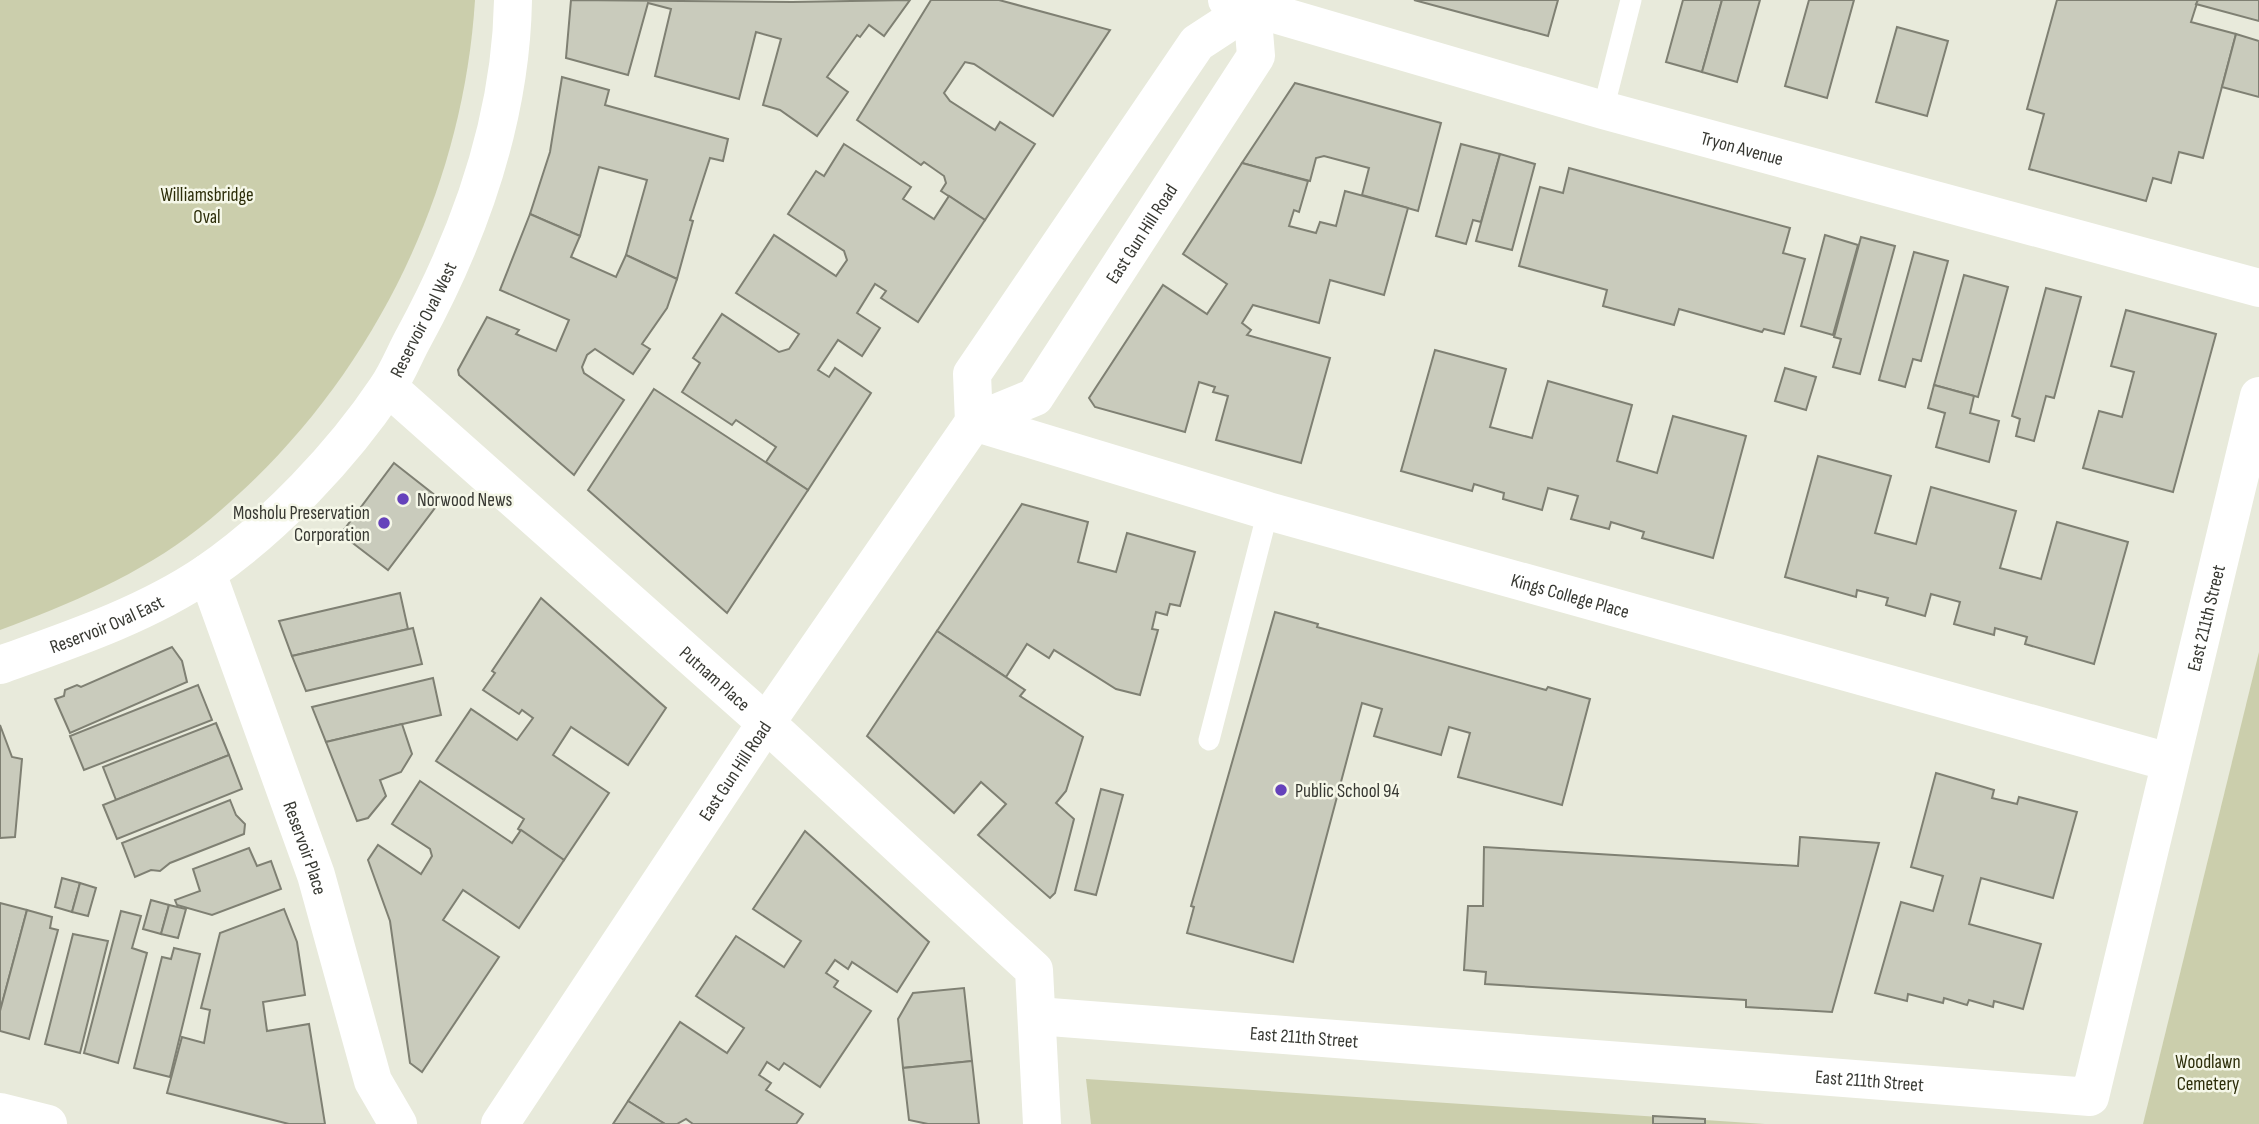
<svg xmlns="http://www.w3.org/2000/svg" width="2259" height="1124" font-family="'Sofia Sans Condensed',sans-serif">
<rect width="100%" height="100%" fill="#e8eadb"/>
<!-- green -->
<g fill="#cbceac">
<path d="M0 0H475C462 205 360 401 198 529 141 574 68 605 0 630Z"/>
<polygon points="2259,652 2259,1124 2143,1124"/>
<polygon points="1086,1079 1765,1124 1091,1124"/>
</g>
<!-- building -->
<g fill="#c9cbbc" stroke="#7f8073" stroke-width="2">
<polygon points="571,0 792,2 910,0 884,36 869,25 860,37 857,35 827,77 848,92 817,136 780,110 763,105 781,39 756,32 739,99 655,76 671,9 648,3 628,75 566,58"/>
<polygon points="931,0 999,0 1110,30 1053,116 974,64 965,62 944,93 950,101 995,130 1000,122 1035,144 985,220 941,191 946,183 944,176 924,162 921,165 857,120"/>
<polygon points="1414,0 1558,0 1548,36"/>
<polygon points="1683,0 1722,0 1702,72 1666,62"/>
<polygon points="1722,0 1760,0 1737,82 1702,72"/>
<polygon points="1809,0 1854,0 1827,98 1785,86"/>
<polygon points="2057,0 2198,0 2191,22 2236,34 2203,158 2179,152 2171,183 2153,178 2146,201 2029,169 2044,114 2027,109"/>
<polygon points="2198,0 2259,0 2259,21 2196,4"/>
<polygon points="1897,27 1948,41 1927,116 1876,102"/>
<polygon points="2236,34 2259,41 2259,97 2222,87"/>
<polygon points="562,77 609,90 605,105 728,139 723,161 710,158 690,220 693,221 677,279 626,255 647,180 599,167 580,236 530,214 550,152"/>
<polygon points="1295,83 1441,123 1418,211 1362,195 1369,168 1324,156 1316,158 1310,181 1242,163"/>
<polygon points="844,144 911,187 903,199 934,219 949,196 985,220 918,322 881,298 886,291 875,284 857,313 880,328 862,356 838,340 818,370 829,377 835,368 871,393 808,490 766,462 776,447 736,420 732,425 682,392 700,363 693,358 722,314 779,352 789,349 799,334 736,293 774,235 836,276 847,260 844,251 788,214 816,171 824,176"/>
<polygon points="1461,144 1500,154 1481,222 1473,220 1466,244 1436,236"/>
<polygon points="1500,154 1535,164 1512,250 1476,241"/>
<polygon points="1242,163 1308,181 1299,212 1294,210 1289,226 1316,233 1320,222 1336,226 1345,191 1408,208 1384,295 1330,280 1319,323 1253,305 1242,323 1251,330 1247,335 1330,358 1301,463 1216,440 1228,396 1213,392 1215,387 1199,382 1185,432 1095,407 1089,398 1163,285 1207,314 1227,284 1183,254"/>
<polygon points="1569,168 1790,228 1783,253 1805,259 1784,334 1764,329 1762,332 1679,309 1674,325 1603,306 1607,290 1519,266 1540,187 1563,193"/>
<polygon points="530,214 580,236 571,257 616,277 626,255 677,279 667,308 642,344 650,349 633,374 595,349 587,355 582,367 584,373 624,400 574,475 459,375 458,370 487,317 519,330 516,334 556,351 569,320 500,290"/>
<polygon points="1825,235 1858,245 1833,335 1801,326"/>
<polygon points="1861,237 1895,246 1860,374 1833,367 1841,339 1834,337"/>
<polygon points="1914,252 1948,261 1921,361 1913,359 1905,387 1879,380"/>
<polygon points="1964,275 2008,287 1978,397 1934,385"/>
<polygon points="2046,288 2081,297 2054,398 2046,396 2034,441 2016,436 2020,419 2012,416"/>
<polygon points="2126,310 2216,334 2173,492 2083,468 2099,411 2122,417 2134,372 2111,366"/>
<polygon points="1435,350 1506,369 1490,427 1532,438 1548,381 1632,405 1617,461 1657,473 1673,416 1746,436 1713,558 1642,538 1644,532 1611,522 1609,529 1571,519 1578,496 1548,488 1542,510 1503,499 1504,493 1474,484 1472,491 1401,471"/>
<polygon points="1785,368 1816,377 1806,410 1775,401"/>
<polygon points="1934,385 1974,396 1970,413 1999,421 1989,462 1936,447 1945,413 1928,408"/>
<polygon points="654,389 808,490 727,613 588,490"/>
<polygon points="1818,456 1891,476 1875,533 1916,544 1931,487 2016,511 2000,568 2041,579 2057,522 2128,542 2094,664 2025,644 2027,637 1995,628 1994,635 1954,624 1960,602 1931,594 1925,616 1886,605 1888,598 1857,590 1856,597 1785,577"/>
<polygon points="394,463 441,500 388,570 350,541 353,538 343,531"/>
<polygon points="1022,504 1088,522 1078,562 1116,572 1127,533 1195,552 1180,606 1170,604 1167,615 1156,612 1152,629 1158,630 1140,695 1116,689 1054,650 1049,658 1027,644 1006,677 937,631"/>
<polygon points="400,593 408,629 292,656 279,621"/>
<polygon points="541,598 666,708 628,765 571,727 553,755 609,793 564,860 518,829 524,819 436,761 471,709 517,740 533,718 522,710 519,714 483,690 495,673 492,671"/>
<polygon points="1275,612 1318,624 1317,627 1546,690 1548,687 1590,699 1562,805 1458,777 1470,733 1449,727 1441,755 1374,736 1382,709 1362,703 1293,962 1187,933 1194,907 1191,906"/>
<polygon points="413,628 422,664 306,691 292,656"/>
<polygon points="937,631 1025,690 1020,696 1083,737 1066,791 1056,803 1074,819 1055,893 1050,898 978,835 1006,804 981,782 954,813 867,736"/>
<polygon points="172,647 182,661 187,682 70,733 55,699 64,696 65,690 77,685 81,687"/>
<polygon points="433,678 441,715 326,742 312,707"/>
<polygon points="198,685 212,720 84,770 70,736"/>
<polygon points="216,723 229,755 116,800 103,767"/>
<polygon points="402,724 412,754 401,772 380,780 386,796 368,818 357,821 326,742"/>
<polygon points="0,725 12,757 22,759 15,837 0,838"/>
<polygon points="229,755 242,789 117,839 103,805"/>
<polygon points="1936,773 1994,790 1992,798 2017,804 2019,797 2077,812 2053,898 1981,878 1969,924 2041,944 2023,1009 1994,1001 1993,1007 1969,1000 1967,1005 1944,998 1943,1003 1908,994 1907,1001 1875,993 1901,902 1933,911 1943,876 1911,867"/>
<polygon points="420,781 512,843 521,830 564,860 519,928 463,890 443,920 499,957 422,1072 410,1063 390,921 368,860 378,845 421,874 432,856 430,849 392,824"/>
<polygon points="1101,789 1123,795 1096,895 1075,890"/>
<polygon points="230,800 236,815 245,824 244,834 170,863 160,871 151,870 135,877 122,843"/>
<polygon points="805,831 929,942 897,992 852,962 848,969 835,960 826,973 838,981 834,987 871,1011 820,1087 784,1063 779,1070 767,1062 759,1075 771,1083 766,1090 803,1114 796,1124 693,1124 686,1119 677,1124 665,1124 628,1101 680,1022 727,1053 744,1028 696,996 736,936 784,967 801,941 753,909"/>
<polygon points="1800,837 1879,843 1832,1012 1746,1007 1746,1000 1485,984 1486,972 1464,970 1468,906 1483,906 1484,847 1798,866"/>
<polygon points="249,848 257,866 271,861 281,889 212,915 177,905 175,900 200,891 193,869"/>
<polygon points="62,878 80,883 72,912 55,907"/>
<polygon points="80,883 96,888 88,916 72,912"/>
<polygon points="151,900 169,905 161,934 143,929"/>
<polygon points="0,903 27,910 0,1011"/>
<polygon points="169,905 186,909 178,938 161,934"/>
<polygon points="284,909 297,942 305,995 263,1002 267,1031 309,1024 325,1124 289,1124 167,1093 182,1037 204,1043 210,1010 201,1008 220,933"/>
<polygon points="27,910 52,917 50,928 58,930 29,1039 0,1031 0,1011"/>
<polygon points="121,911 141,916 132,948 147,953 118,1063 84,1053"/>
<polygon points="73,934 108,941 80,1053 45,1044"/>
<polygon points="174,948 200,954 170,1077 134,1068 162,957 171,959"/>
<polygon points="964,988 972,1061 903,1068 898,1019 913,993"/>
<polygon points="972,1061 979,1124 928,1124 909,1120 903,1068"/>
<polygon points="628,1101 665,1124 613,1124"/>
<polygon points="1653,1116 1705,1119 1705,1124 1653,1124"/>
</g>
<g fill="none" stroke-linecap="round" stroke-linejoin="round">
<!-- service -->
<g stroke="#fff" stroke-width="21">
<polyline points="1603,110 1631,0"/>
<polyline points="1209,740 1268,511"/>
</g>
<!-- minor -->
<g stroke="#fff" stroke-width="38">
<path id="s1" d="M1227 0 1603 110 2259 288"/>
<path id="s2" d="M388 387 766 723 1034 970 1042 1124"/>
<path id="s3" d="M974 422 1268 511 2169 762"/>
<path id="s4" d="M207 573 316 875 373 1081 398 1124"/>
<path id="s5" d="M0 665C70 640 145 615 207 573 273 528 343 454 387 388 398 372 405 353 414 337 470 234 511 118 513 0"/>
<path id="s6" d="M1037 1016 2090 1097 2259 396"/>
<polyline points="0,1112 48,1124"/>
</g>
<!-- primary -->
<g stroke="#fff" stroke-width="38">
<polyline points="974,422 972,374 1197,43 1252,7 1256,0"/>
<path id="s7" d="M500 1124 766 723 974 422 1035 397 1256 56 1252 7"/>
</g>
</g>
<!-- markers -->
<g fill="#6542bb" stroke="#f5f7e8" stroke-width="2.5">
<circle cx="403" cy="499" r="7"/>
<circle cx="384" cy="523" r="7"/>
<circle cx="1281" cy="790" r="7"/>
</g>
<g text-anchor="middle" stroke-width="5" stroke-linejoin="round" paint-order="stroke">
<!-- street labels -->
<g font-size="19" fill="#383933" stroke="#f5f7e8">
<text dy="7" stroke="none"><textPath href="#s1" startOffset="536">Tryon Avenue</textPath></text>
<text dy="7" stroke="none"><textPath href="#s7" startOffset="1108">East Gun Hill Road</textPath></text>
<text dy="7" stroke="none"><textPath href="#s5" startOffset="564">Reservoir Oval West</textPath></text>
<text dy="7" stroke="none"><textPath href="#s3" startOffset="621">Kings College Place</textPath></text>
<text dy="7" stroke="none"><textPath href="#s6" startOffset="1549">East 211th Street</textPath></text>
<text dy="7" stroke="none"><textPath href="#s5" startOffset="114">Reservoir Oval East</textPath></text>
<text dy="7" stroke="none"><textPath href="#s2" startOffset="438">Putnam Place</textPath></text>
<text dy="7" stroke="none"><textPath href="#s7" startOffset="424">East Gun Hill Road</textPath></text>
<text dy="7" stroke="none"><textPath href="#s4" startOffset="292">Reservoir Place</textPath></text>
<text dy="7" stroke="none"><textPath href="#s6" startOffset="268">East 211th Street</textPath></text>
<text dy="7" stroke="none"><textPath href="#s6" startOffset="835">East 211th Street</textPath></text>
</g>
<!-- park labels -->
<g font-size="19" fill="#2c2d09" stroke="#f5f7e8">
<text x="207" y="201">Williamsbridge<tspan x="207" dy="22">Oval</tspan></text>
<text x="2208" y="1068">Woodlawn<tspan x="2208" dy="22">Cemetery</tspan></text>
</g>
<!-- poi labels -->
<g font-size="19" fill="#383933" stroke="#f5f7e8" text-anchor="start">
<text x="417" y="506">Norwood News</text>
<text x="370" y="519" text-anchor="end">Mosholu Preservation<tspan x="370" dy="22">Corporation</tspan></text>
<text x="1295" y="797">Public School 94</text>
</g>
</g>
</svg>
